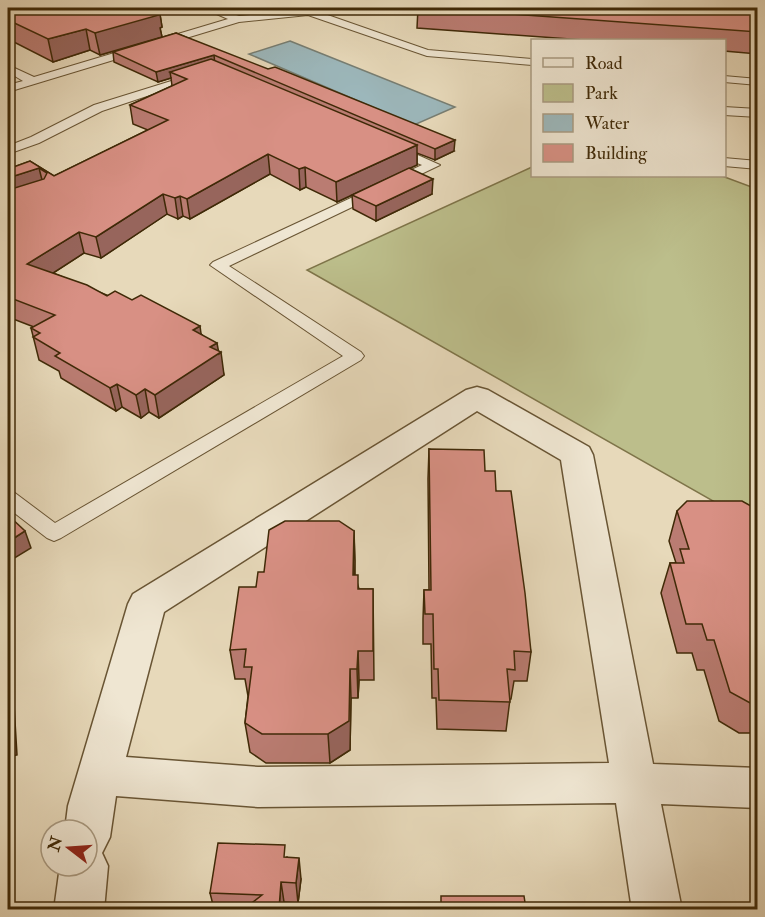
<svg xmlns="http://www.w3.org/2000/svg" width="765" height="917" font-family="'IM FELL Double Pica',serif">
<rect width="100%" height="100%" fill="#e7d9ba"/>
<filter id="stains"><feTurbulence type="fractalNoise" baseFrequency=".00333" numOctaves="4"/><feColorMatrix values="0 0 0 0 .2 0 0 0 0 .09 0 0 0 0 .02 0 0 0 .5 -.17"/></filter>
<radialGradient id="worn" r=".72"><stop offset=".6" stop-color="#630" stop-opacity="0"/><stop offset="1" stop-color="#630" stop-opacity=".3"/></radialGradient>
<!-- green -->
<polygon fill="#bcbe8b" stroke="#7e7449" stroke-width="1.5" points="532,167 532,176 722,176 757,189 757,526 307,270"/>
<!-- water -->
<polygon fill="#9cb7bb" stroke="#777e73" stroke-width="1.5" points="290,41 455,107 414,125 249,54"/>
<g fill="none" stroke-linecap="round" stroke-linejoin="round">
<!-- lane casing -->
<g stroke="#695534" stroke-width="2">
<g id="lane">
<polygon points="203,8 216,8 239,16 328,8 319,12 428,50 532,59 532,65 427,56 308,15 239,22 8,92 8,85 23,81 8,72 8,65 34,77 228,19"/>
<polygon points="197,73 203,76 201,78 102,111 39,143 8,154 8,146 31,137 94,105"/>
<polygon points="724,76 758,79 758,85 724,82"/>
<polygon points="724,107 758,109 758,117 724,115"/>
<polygon points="393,144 440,165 229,266 361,352 364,356 361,360 61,538 54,541 47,538 8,508 8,491 15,493 55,523 343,356 210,265 213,262 422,165 388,151 387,148"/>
<polygon points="724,158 758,161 758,169 724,166"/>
</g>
</g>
<!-- street casing -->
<g stroke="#695534" stroke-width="3">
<path id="street" d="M477 387 488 390 589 447 593 455 653 764 758 768V808L661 804 682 910H632L616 803 258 807 116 796 110 837 102 853 108 866 104 910H54L60 866H87V830H65L68 806 128 604 133 594 466 390ZM477 411 561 460 609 763 258 767 126 757 164 612Z"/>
</g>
<!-- lane -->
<use href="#lane" fill="#efe6d2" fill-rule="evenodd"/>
<!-- street -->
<use href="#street" fill="#efe6d2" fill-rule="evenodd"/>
</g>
<!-- wall -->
<g fill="#ba7c72" stroke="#3f2907" stroke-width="1.5">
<polygon points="8,8 159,8 162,27 160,28 162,37 100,55 90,50 53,62 8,39"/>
<polygon points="418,8 758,8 758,54 724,51 724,40 584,40 417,28"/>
<polygon points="176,33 454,151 435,160 417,153 417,165 409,168 432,194 376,221 353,209 352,195 337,202 306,187 300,190 270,174 190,219 183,216 178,219 167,214 101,258 84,253 53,273 201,334 218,351 224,375 159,418 149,412 141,418 122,407 116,411 61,378 59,371 39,360 31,328 34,327 8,317 8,169 30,161 54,176 148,130 133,124 130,105 172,86 171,78 158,82 114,62 113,52"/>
<polygon points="429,449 485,471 496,491 531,652 527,681 514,681 511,699 510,699 506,731 437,729 436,698 432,698 431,644 423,644 423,619 424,590 429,590 428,479"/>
<polygon points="758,510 758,733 739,733 719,721 704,670 697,670 692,653 677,653 661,593 670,563 676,563 669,541 677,511"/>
<polygon points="354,531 355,575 359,589 373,589 374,680 359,680 358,698 351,698 350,750 330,763 266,763 250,752 245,723 248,696 245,679 235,679 230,650 256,587 264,572"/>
<polygon points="287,857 301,879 298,903 284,902 283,909 214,909 210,893"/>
</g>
<!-- shaded-wall -->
<g fill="#97655c" stroke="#3f2907" stroke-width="1.5">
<polygon points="154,8 159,8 162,27 160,28 162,37 100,55 95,33 146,10"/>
<polygon points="86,29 90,50 53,62 48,39"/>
<polygon points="214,55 215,65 170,72 171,78 158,82 156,72"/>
<polygon points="455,140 454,151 435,160 435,149"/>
<polygon points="417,145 417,165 337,202 336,182"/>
<polygon points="268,154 270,174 190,219 187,199"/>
<polygon points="305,167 306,187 300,190 299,169"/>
<polygon points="39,168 44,188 8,200 8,178"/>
<polygon points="433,179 432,194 376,221 376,206"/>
<polygon points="163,194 167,214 101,258 96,237"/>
<polygon points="180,196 183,216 178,219 175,198"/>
<polygon points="79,232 84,253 33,286 27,264"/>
<polygon points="200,326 203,348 193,330"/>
<polygon points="217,343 219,354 221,352 224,375 159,418 155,395 210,347"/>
<polygon points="117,384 122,407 116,411 110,388"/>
<polygon points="145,389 149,412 141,418 136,395"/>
<polygon points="25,531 31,548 8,562 8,542"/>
<polygon points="354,531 355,561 354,604 353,575"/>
<polygon points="358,651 359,680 358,698 357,669"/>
<polygon points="350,669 351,698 350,750 330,763 328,734"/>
<polygon points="8,675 13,688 17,755 8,757"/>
<polygon points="299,858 301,879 298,903 296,883"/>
<polygon points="281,882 284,902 283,909 279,909"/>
</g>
<!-- building -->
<g fill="#d89084" stroke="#3f2907" stroke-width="1.5">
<polygon points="8,8 154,8 146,10 159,15 95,33 86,29 48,39 8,20"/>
<polygon points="431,8 758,8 758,32"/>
<polygon points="176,33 268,69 275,67 455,140 435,149 214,55 156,72 113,52"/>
<polygon points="211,59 417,145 336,182 305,167 299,169 268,154 187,199 180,196 175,198 163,194 96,237 79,232 27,264 87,285 107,296 115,291 132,300 141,295 200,326 193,330 217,343 210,347 221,352 155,395 145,389 136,395 117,384 110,388 55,356 60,353 33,337 40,333 31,328 55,315 8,297 8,190 44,179 47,173 39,168 8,178 8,169 30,161 54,176 168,120 130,105 187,79 170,72"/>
<polygon points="409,168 433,179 376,206 352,195"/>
<polygon points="429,449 484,450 485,471 495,471 496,491 511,491 525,593 531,652 514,651 515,670 507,669 510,702 439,700 438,669 434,669 433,614 425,614 424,590 431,590"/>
<polygon points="687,501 742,501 758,510 758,704 752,704 730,692 714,640 707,640 702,624 686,624 670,563 684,563 680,549 689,549 677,511"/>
<polygon points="8,515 25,531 8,542"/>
<polygon points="285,521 339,521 354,531 353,575 358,575 358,589 373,589 373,651 358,651 357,669 350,669 349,721 328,734 262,734 245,723 252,667 244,667 246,649 230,650 239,587 256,587 258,572 264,572 269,530"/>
<polygon points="218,843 285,845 284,857 299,858 296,883 281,882 279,909 244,909 262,895 210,893"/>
<polygon points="441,896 524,896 526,909 441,909"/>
</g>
<!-- margin -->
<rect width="765" height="917" fill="none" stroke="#e7d9ba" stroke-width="30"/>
<rect x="9" y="9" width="747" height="899" fill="none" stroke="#3f2907" stroke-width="3"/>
<rect x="15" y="15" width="735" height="887" fill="none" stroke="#3f2907" stroke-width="1.5"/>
<!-- legend -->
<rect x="531" y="39" width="195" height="138" fill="#efe6d2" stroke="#a99a81" stroke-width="1.5"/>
<rect x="543" y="58" width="30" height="9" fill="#efe6d2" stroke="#a99a81" stroke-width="1.5"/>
<text x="585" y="69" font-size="18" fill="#3f2907">Road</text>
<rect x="543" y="84" width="30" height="18" fill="#bcbe8b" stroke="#a99a81" stroke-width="1.5"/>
<text x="585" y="99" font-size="18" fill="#3f2907">Park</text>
<rect x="543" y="114" width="30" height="18" fill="#9cb7bb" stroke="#a99a81" stroke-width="1.5"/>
<text x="585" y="129" font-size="18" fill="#3f2907">Water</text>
<rect x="543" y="144" width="30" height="18" fill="#d89084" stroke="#a99a81" stroke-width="1.5"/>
<text x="585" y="159" font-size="18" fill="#3f2907">Building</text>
<!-- north arrow -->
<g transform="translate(69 848) rotate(287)"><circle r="28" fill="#efe6d2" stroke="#a99a81" stroke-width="1.5"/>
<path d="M0-4.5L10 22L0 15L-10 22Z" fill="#8f2418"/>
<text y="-9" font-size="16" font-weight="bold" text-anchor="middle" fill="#3f2907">N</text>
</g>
<rect width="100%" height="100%" filter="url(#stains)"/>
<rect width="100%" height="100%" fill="url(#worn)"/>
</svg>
